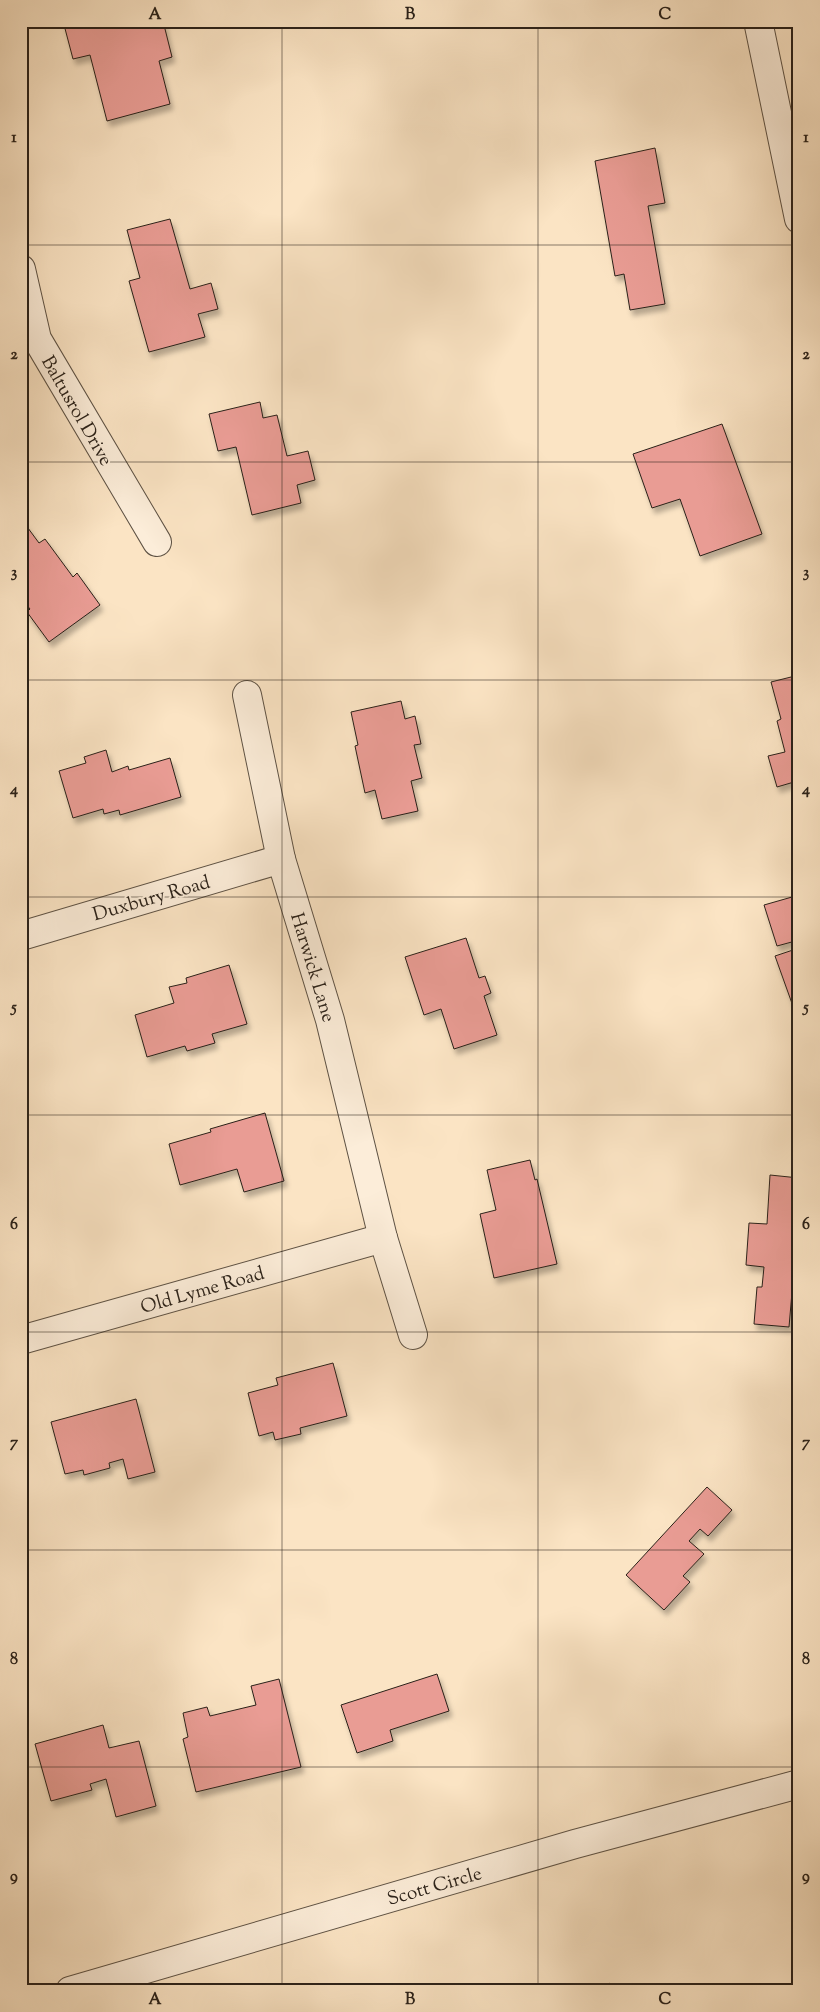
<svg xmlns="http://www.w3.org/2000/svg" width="820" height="2012" font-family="'Sorts Mill Goudy',serif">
<defs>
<filter id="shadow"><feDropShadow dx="3" dy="5.5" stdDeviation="2.5" flood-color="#0004"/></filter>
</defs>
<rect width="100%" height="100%" fill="#fbe4c4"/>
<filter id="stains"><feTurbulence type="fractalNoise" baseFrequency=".004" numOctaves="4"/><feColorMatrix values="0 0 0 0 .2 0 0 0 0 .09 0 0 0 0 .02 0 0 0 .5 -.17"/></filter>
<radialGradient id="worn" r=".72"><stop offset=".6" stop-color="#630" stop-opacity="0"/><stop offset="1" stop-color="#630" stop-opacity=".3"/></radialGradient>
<!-- building -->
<g fill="#e99c94" stroke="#2a2119" filter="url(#shadow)">
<polygon points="63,21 149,21 149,24 163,21 172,57 159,61 170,104 107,121 90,55 73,59"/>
<polygon points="655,148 665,203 648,206 665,304 630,310 624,274 615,276 595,161"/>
<polygon points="170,219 190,289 211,283 218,309 198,314 205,337 149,352 129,281 140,278 127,230"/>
<polygon points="260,402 263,418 277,415 287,456 308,451 315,480 297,485 301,503 252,515 236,447 218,451 209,414"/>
<polygon points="722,424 762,534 700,556 680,499 652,508 633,454"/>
<polygon points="25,524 39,543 45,539 73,577 77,573 100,605 49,642 27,612 30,609 22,599 21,599 21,526"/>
<polygon points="799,675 799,799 794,782 777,787 768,756 785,752 777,721 781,719 771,682"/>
<polygon points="401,701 405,719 415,716 421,744 414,745 422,778 411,781 418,811 382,819 375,790 365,793 355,746 358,745 351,712"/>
<polygon points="106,750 112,772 128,766 129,770 170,758 181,797 120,815 119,810 104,814 103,809 73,818 59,771 86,763 84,757"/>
<polygon points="799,895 799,940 777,946 764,905"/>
<polygon points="466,938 479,978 485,976 491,993 484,996 497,1035 454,1049 441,1009 424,1015 405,957"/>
<polygon points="799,948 799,1023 775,956"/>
<polygon points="229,965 247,1024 212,1034 215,1043 187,1051 185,1046 147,1057 135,1015 174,1003 169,987 187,983 186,978"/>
<polygon points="799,1031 799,1052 792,1033"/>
<polygon points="265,1113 284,1181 244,1192 237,1169 180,1185 169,1144 211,1132 210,1129"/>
<polygon points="530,1160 535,1180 537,1179 557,1264 494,1278 480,1214 496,1210 487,1170"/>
<polygon points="770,1175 799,1178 799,1269 794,1269 789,1327 754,1324 757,1287 762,1287 764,1267 746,1265 749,1223 767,1224"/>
<polygon points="333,1363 347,1416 300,1428 301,1434 275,1440 273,1432 259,1436 248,1393 278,1385 276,1378"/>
<polygon points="136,1399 155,1472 128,1479 123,1459 109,1463 110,1468 84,1475 83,1470 65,1474 51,1422"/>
<polygon points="707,1487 732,1510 708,1536 700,1529 689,1541 704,1554 683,1576 690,1582 664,1610 626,1575"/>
<polygon points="437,1674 449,1711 390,1730 393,1741 357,1753 341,1705"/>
<polygon points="279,1679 301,1767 196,1792 183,1739 188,1737 183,1713 207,1707 210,1716 256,1705 251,1686"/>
<polygon points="103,1725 109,1748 139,1741 156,1806 116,1817 106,1779 90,1784 92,1790 51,1801 35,1744"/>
<polygon points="609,1983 619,1991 603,1991"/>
</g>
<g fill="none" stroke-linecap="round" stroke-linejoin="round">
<!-- street casing -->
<g stroke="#5e5244" stroke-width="30">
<g id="street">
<polyline points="758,21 799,219"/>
<polyline points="21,269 37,339 157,542"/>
<polyline points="247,695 281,859 330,1020 383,1238 413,1335"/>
<polyline points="21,936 281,859"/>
<polyline points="21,1340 383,1238"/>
<polyline points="70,1991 575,1844 799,1784"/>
</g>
</g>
<!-- street -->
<use href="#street" stroke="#fcedd9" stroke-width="28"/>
</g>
<!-- grid -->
<path fill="none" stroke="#2a2119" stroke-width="1" stroke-opacity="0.55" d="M282 21V1991M538 21V1991M21 245H799M21 462H799M21 680H799M21 897H799M21 1115H799M21 1332H799M21 1550H799M21 1767H799"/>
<g text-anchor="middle" stroke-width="4" stroke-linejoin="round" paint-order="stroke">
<!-- street labels -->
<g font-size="19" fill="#2a2119" stroke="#fcedd9">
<text transform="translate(78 410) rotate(60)" y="7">Baltusrol Drive</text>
<text transform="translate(151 897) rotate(-16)" y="7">Duxbury Road</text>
<text transform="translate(314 967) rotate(73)" y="7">Harwick Lane</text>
<text transform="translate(202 1289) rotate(-16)" y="7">Old Lyme Road</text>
<text transform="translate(434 1885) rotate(-16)" y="7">Scott Circle</text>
</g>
</g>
<!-- margin -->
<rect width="820" height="2012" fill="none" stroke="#fbe4c4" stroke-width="55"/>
<rect x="28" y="28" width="764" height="1956" fill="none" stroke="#2a2119" stroke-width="2"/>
<g font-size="16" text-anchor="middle" font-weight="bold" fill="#2a2119">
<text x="155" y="19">A</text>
<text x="410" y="19">B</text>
<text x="665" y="19">C</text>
<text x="14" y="142">1</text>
<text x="806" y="142">1</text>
<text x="14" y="359">2</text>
<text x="806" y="359">2</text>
<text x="14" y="577">3</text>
<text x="806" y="577">3</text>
<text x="14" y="794">4</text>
<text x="806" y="794">4</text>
<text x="14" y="1012">5</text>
<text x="806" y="1012">5</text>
<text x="14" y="1229">6</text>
<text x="806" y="1229">6</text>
<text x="14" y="1447">7</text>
<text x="806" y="1447">7</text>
<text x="14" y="1664">8</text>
<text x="806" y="1664">8</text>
<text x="14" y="1881">9</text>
<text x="806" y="1881">9</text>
<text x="155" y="2004">A</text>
<text x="410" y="2004">B</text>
<text x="665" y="2004">C</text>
</g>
<rect width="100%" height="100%" filter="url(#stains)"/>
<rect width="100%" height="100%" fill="url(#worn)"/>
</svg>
